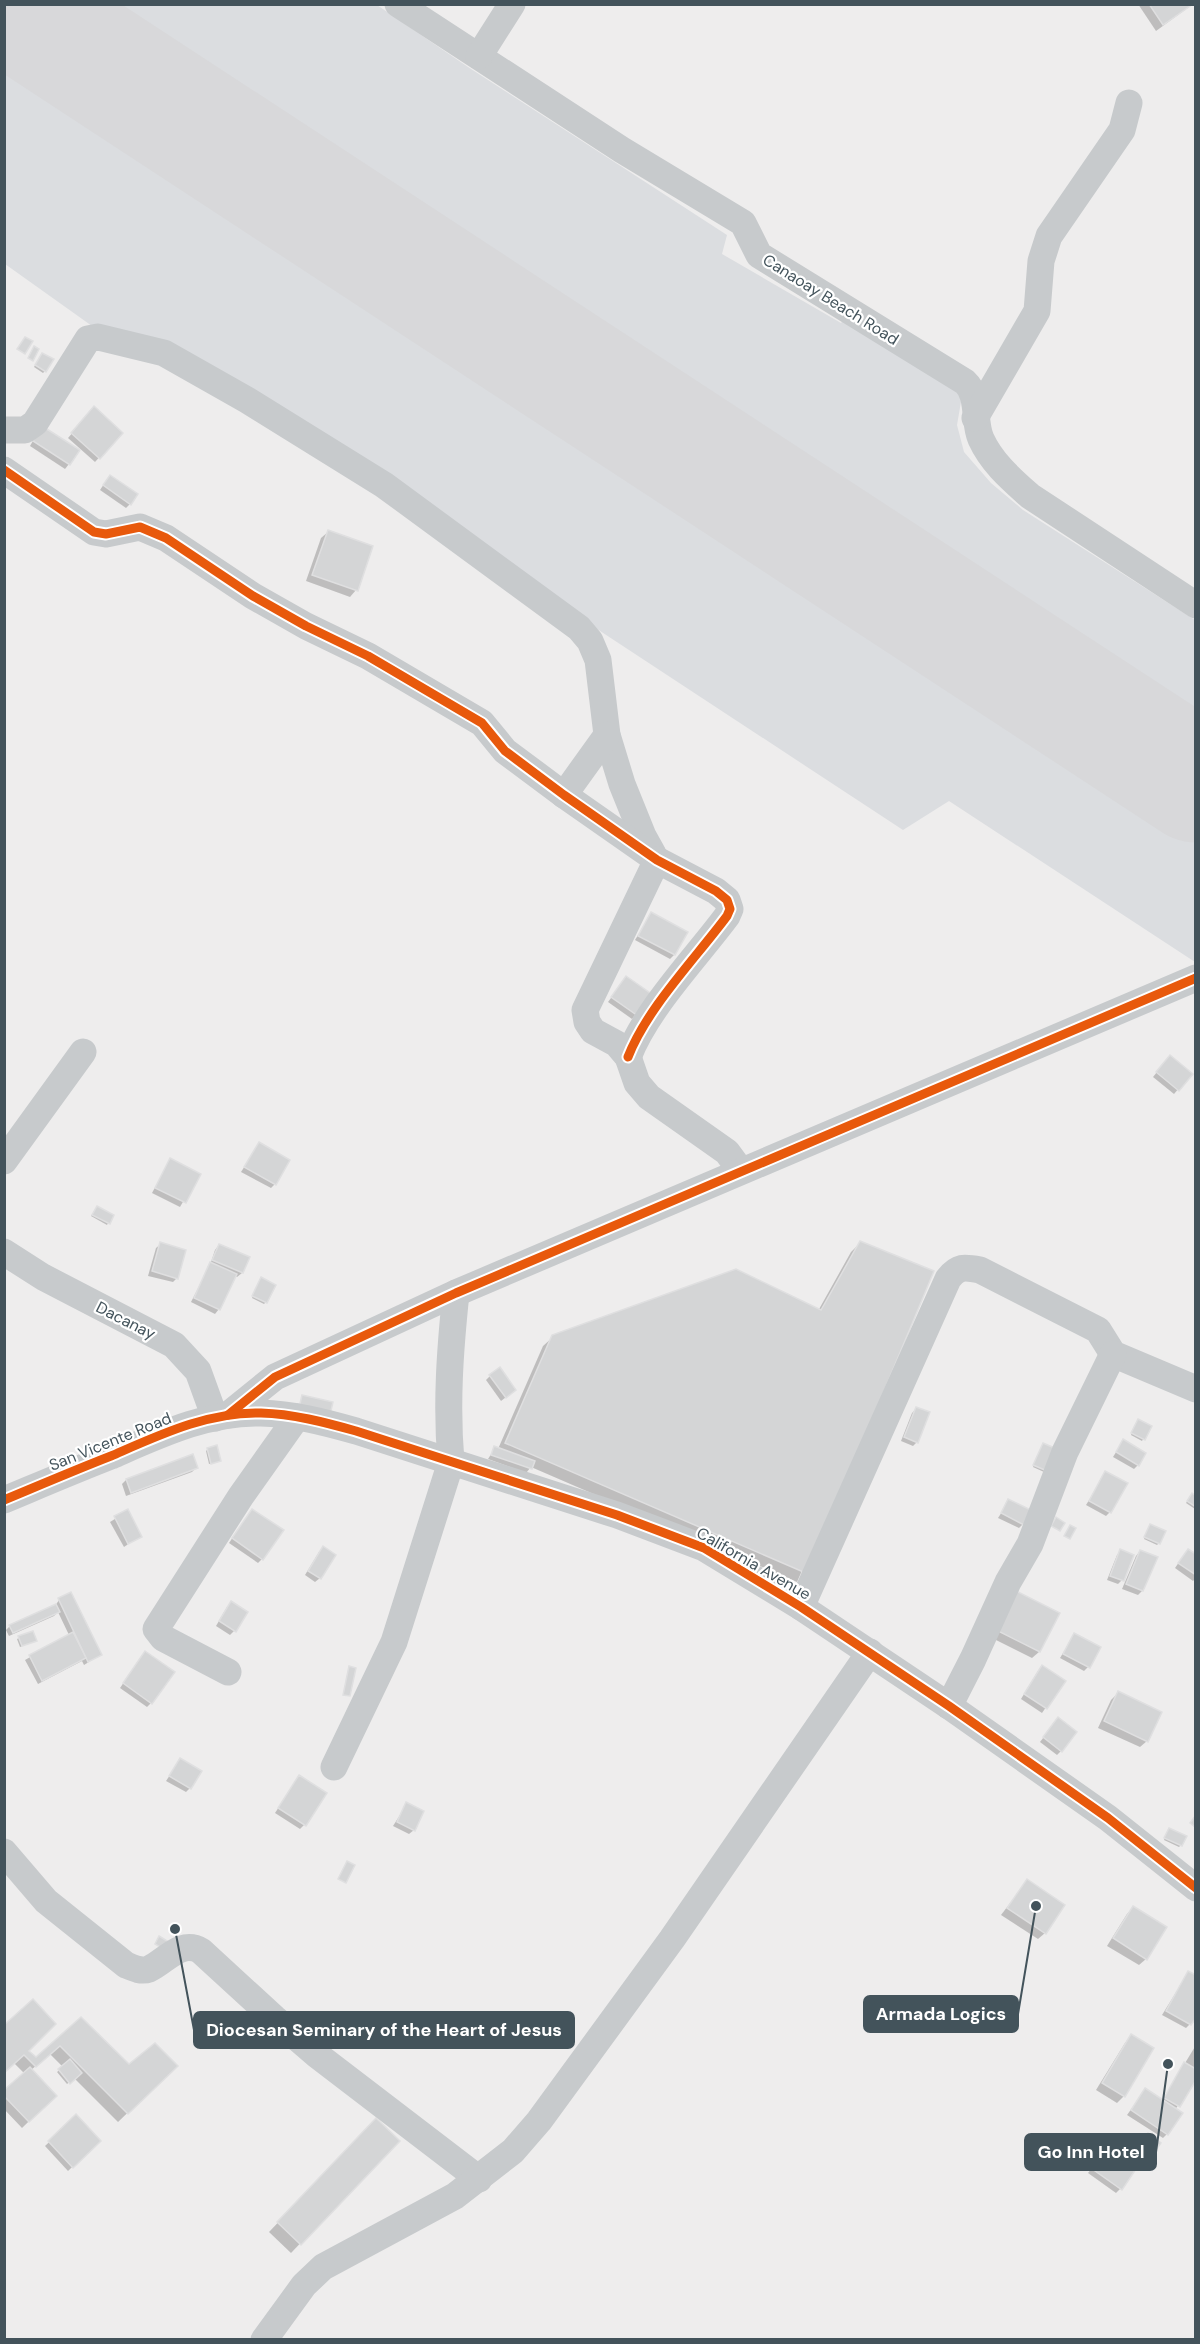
<svg xmlns="http://www.w3.org/2000/svg" width="1200" height="2344" font-family="'DM Sans',sans-serif">
<rect width="100%" height="100%" fill="#eeeded"/>
<!-- airport -->
<polygon fill="#dbdde0" points="4,5 377,5 468,67 727,235 722,254 841,323 847,316 963,390 957,425 964,452 991,483 1023,510 1195,620 1195,962 949,801 903,830 594,627 375,471 99,331 5,264"/>
<!-- shadow -->
<g fill="#0003">
<polygon points="1138,4 1193,4 1156,31"/>
<polygon points="41,356 45,371 43,373 34,367"/>
<polygon points="94,408 121,433 95,462 68,438"/>
<polygon points="38,432 69,464 65,469 30,446"/>
<polygon points="106,481 130,504 126,508 100,490"/>
<polygon points="328,532 356,590 350,597 306,581 321,538"/>
<polygon points="651,914 674,955 670,959 635,940"/>
<polygon points="626,978 650,995 632,1019 608,1002"/>
<polygon points="1166,1061 1191,1074 1174,1094 1153,1077"/>
<polygon points="259,1144 275,1184 271,1188 241,1172"/>
<polygon points="170,1160 199,1174 180,1207 152,1193"/>
<polygon points="97,1207 108,1223 107,1225 91,1216"/>
<polygon points="860,1243 932,1272 797,1582 531,1467 526,1473 488,1459 495,1448 498,1449 543,1346 553,1337 818,1311 851,1252"/>
<polygon points="161,1244 177,1278 173,1282 148,1276 156,1248"/>
<polygon points="219,1245 248,1258 242,1273 237,1277 234,1276 219,1309 215,1314 191,1302 210,1265 215,1250"/>
<polygon points="260,1281 266,1302 264,1304 252,1298"/>
<polygon points="490,1376 510,1394 501,1401 486,1380"/>
<polygon points="916,1409 917,1442 913,1446 901,1441 912,1413"/>
<polygon points="1137,1422 1150,1427 1142,1441 1131,1435"/>
<polygon points="1123,1441 1138,1465 1134,1469 1113,1457"/>
<polygon points="1042,1446 1044,1472 1033,1467"/>
<polygon points="208,1449 218,1462 209,1464 206,1451"/>
<polygon points="192,1456 196,1468 192,1472 126,1496 122,1484 126,1480"/>
<polygon points="1106,1473 1110,1512 1106,1516 1086,1505"/>
<polygon points="1190,1497 1196,1497 1195,1509 1186,1503"/>
<polygon points="1009,1501 1023,1524 1019,1528 998,1518"/>
<polygon points="128,1511 140,1536 124,1547 110,1522"/>
<polygon points="248,1515 262,1559 258,1563 229,1543"/>
<polygon points="1149,1527 1159,1543 1157,1545 1144,1539"/>
<polygon points="1121,1551 1122,1580 1118,1584 1107,1580 1117,1555"/>
<polygon points="1140,1551 1142,1591 1138,1595 1122,1589 1136,1556"/>
<polygon points="319,1552 320,1578 315,1582 305,1575"/>
<polygon points="1184,1555 1196,1555 1196,1578 1193,1581 1175,1568"/>
<polygon points="70,1594 100,1655 84,1665 82,1661 38,1684 25,1660 69,1635 58,1612 54,1616 9,1636 6,1630 10,1626 55,1606 59,1600"/>
<polygon points="1009,1600 1058,1614 1039,1652 1032,1658 990,1637"/>
<polygon points="227,1607 234,1631 230,1635 216,1626"/>
<polygon points="1074,1635 1088,1667 1084,1671 1060,1658"/>
<polygon points="19,1638 33,1642 20,1647 17,1639"/>
<polygon points="141,1657 151,1703 147,1707 120,1688"/>
<polygon points="1038,1671 1064,1681 1042,1713 1021,1699"/>
<polygon points="1118,1693 1147,1741 1140,1747 1098,1728 1111,1700"/>
<polygon points="1054,1724 1061,1751 1057,1755 1040,1742"/>
<polygon points="180,1760 190,1788 186,1792 166,1781"/>
<polygon points="299,1777 304,1825 300,1829 275,1813"/>
<polygon points="407,1804 414,1830 409,1834 393,1826"/>
<polygon points="1168,1831 1181,1845 1179,1847 1164,1840"/>
<polygon points="1027,1881 1045,1933 1038,1939 1001,1915"/>
<polygon points="1133,1908 1146,1959 1139,1965 1107,1946 1127,1914"/>
<polygon points="1188,1973 1190,2024 1186,2028 1162,2015"/>
<polygon points="81,2019 129,2066 176,2066 118,2122 74,2078 67,2084 57,2072 63,2067 50,2054 31,2070 55,2096 22,2128 4,2109 4,2092 24,2073 14,2063 27,2051 36,2059"/>
<polygon points="1131,2036 1124,2096 1117,2103 1096,2090 1125,2043"/>
<polygon points="1196,2045 1196,2077 1175,2110 1167,2134 1163,2138 1127,2115 1145,2090 1162,2101"/>
<polygon points="76,2117 99,2141 68,2171 45,2146"/>
<polygon points="376,2120 398,2141 291,2253 269,2232"/>
<polygon points="1106,2150 1120,2189 1116,2193 1088,2173"/>
</g>
<g fill="none" stroke-linecap="round" stroke-linejoin="round">
<!-- runway -->
<polyline stroke="#d8d8da" stroke-width="123" points="9,4 1196,781"/>
</g>
<!-- building -->
<g fill="#d4d5d6" stroke="#dfdfe0" stroke-width="1.5">
<polygon points="1149,4 1193,4 1163,25"/>
<polygon points="25,337 33,341 25,354 17,349"/>
<polygon points="34,346 39,349 33,361 28,358"/>
<polygon points="42,353 54,359 46,372 35,365"/>
<polygon points="94,406 123,433 100,459 71,433"/>
<polygon points="42,426 80,450 70,465 33,441"/>
<polygon points="110,475 138,494 131,505 103,485"/>
<polygon points="328,530 373,546 358,591 312,575"/>
<polygon points="651,912 688,932 675,955 638,936"/>
<polygon points="626,976 653,995 638,1016 611,997"/>
<polygon points="1170,1055 1193,1074 1179,1091 1156,1072"/>
<polygon points="259,1142 290,1160 276,1185 244,1167"/>
<polygon points="170,1158 201,1174 186,1203 155,1188"/>
<polygon points="97,1206 114,1215 110,1224 92,1215"/>
<polygon points="860,1241 934,1271 808,1574 505,1443 552,1335 736,1269 821,1310"/>
<polygon points="160,1242 186,1250 178,1279 152,1271"/>
<polygon points="219,1244 250,1257 243,1273 212,1260"/>
<polygon points="210,1262 237,1274 220,1310 194,1298"/>
<polygon points="261,1277 276,1285 267,1303 252,1296"/>
<polygon points="500,1367 516,1390 506,1398 489,1375"/>
<polygon points="302,1395 333,1402 330,1415 299,1408"/>
<polygon points="916,1407 930,1412 918,1443 904,1437"/>
<polygon points="1138,1419 1152,1426 1145,1440 1131,1433"/>
<polygon points="1123,1439 1146,1453 1139,1466 1116,1452"/>
<polygon points="1043,1443 1057,1449 1047,1471 1033,1465"/>
<polygon points="217,1445 221,1461 211,1464 207,1448"/>
<polygon points="494,1446 535,1461 532,1469 491,1455"/>
<polygon points="193,1454 198,1468 131,1493 126,1479"/>
<polygon points="1105,1471 1128,1483 1111,1513 1089,1501"/>
<polygon points="1192,1493 1196,1496 1196,1507 1187,1501"/>
<polygon points="1008,1499 1031,1510 1024,1525 1001,1513"/>
<polygon points="128,1509 142,1537 128,1544 114,1516"/>
<polygon points="252,1509 284,1530 263,1560 232,1538"/>
<polygon points="1056,1517 1065,1523 1060,1531 1051,1526"/>
<polygon points="1150,1524 1166,1531 1160,1544 1144,1537"/>
<polygon points="1070,1525 1076,1528 1070,1539 1064,1536"/>
<polygon points="323,1546 336,1555 321,1579 308,1571"/>
<polygon points="1120,1549 1134,1555 1124,1581 1110,1576"/>
<polygon points="1188,1549 1196,1554 1196,1575 1178,1563"/>
<polygon points="1140,1550 1158,1557 1143,1591 1126,1584"/>
<polygon points="1016,1591 1060,1613 1040,1652 996,1630"/>
<polygon points="71,1592 102,1655 88,1662 58,1598"/>
<polygon points="231,1601 248,1612 236,1632 219,1621"/>
<polygon points="56,1604 60,1612 13,1633 9,1625"/>
<polygon points="33,1631 37,1641 22,1646 18,1636"/>
<polygon points="73,1632 86,1658 42,1681 29,1655"/>
<polygon points="1074,1633 1101,1647 1090,1668 1063,1654"/>
<polygon points="145,1651 175,1672 152,1704 123,1683"/>
<polygon points="1042,1665 1066,1681 1047,1709 1024,1694"/>
<polygon points="349,1666 356,1668 350,1696 343,1695"/>
<polygon points="1118,1691 1162,1712 1148,1742 1104,1721"/>
<polygon points="1058,1717 1077,1732 1062,1752 1043,1737"/>
<polygon points="180,1758 202,1771 191,1789 169,1776"/>
<polygon points="299,1775 327,1793 306,1826 278,1808"/>
<polygon points="406,1802 424,1811 415,1831 397,1822"/>
<polygon points="1196,1815 1196,1828 1190,1823"/>
<polygon points="1169,1828 1187,1836 1182,1846 1164,1838"/>
<polygon points="347,1861 355,1865 346,1883 338,1879"/>
<polygon points="1027,1879 1065,1905 1046,1934 1007,1908"/>
<polygon points="1133,1906 1167,1927 1147,1960 1113,1938"/>
<polygon points="159,1936 172,1944 168,1952 155,1944"/>
<polygon points="1188,1971 1196,1975 1196,2018 1191,2025 1166,2011"/>
<polygon points="33,1999 56,2024 29,2051 36,2057 81,2017 129,2064 155,2043 178,2066 128,2114 60,2046 36,2067 24,2055 4,2073 4,2025"/>
<polygon points="1131,2034 1154,2048 1125,2097 1102,2083"/>
<polygon points="70,2059 82,2073 70,2084 58,2069"/>
<polygon points="1184,2062 1196,2069 1196,2080 1180,2107 1164,2098"/>
<polygon points="30,2067 57,2096 29,2122 4,2096 4,2090"/>
<polygon points="1145,2088 1183,2113 1168,2135 1131,2110"/>
<polygon points="76,2114 101,2141 73,2168 48,2141"/>
<polygon points="376,2118 400,2141 301,2245 277,2222"/>
<polygon points="1148,2133 1161,2143 1147,2162 1134,2151"/>
<polygon points="1106,2148 1136,2169 1122,2190 1091,2168"/>
</g>
<g fill="none" stroke-linecap="round" stroke-linejoin="round">
<!-- minor -->
<g stroke="#c7cacc" stroke-width="27">
<path d="M398 4 622 150 743 223 759 255 965 382C980 396 973 421 981 439 992 463 1011 479 1030 496L1196 605"/>
<polyline points="479,56 512,4"/>
<polyline points="975,418 1037,311 1041,261 1049,236 1122,130 1129,103"/>
<polyline points="4,430 25,430 35,423 88,339 98,337 164,353 247,400 384,485 579,628 590,641 598,660 607,735 622,784 643,836 653,854"/>
<path d="M4 470 94 532 106 534 140 527 166 538 253 596 306 626 368 656 482 723 505 751 564 795 657 860 716 891 727 900 730 909 727 916C695 959 647 1008 628 1057"/>
<polyline points="564,795 607,735"/>
<polyline points="657,860 585,1010 587,1022 593,1031 617,1044 628,1057 637,1083 649,1097 727,1152 741,1171"/>
<polyline points="4,1161 83,1052"/>
<polyline points="4,1252 43,1277 174,1345 198,1371 215,1418"/>
<polyline points="228,1415 275,1377 456,1293 1196,978"/>
<path d="M4 1500C40 1485 75 1470 111 1456 157 1436 209 1411 261 1413 293 1414 324 1422 356 1431L617 1515 704 1548 801 1607 949 1706 1108 1818 1196 1888"/>
<path d="M801 1607 948 1279C958 1266 964 1267 980 1270L1098 1330 1113 1354 1196 1389"/>
<polyline points="228,1672 163,1638 156,1629 241,1496 297,1417"/>
<polyline points="949,1706 973,1659 1008,1582 1030,1544 1065,1452 1113,1354"/>
<path d="M334 1767 394 1642 451 1462C446 1405 450 1350 456 1293"/>
<path d="M4 1852 46 1901 126 1965C133 1968 141 1972 149 1969 166 1961 181 1939 201 1951L274 2018 317 2055 479 2179"/>
<polyline points="264,2340 304,2285 323,2267 455,2196 513,2151 539,2121 672,1939 870,1652"/>
</g>
<!-- cycleway casing -->
<g stroke="#fff" stroke-width="13">
<g id="cycleway">
<path d="M4 470 94 532 106 534 140 527 166 538 253 596 306 626 368 656 482 723 505 751 564 795 657 860 716 891 727 900 730 909 727 916C695 959 647 1008 628 1057"/>
<polyline points="228,1415 275,1377 456,1293 1196,978"/>
<path d="M4 1500C40 1485 75 1470 111 1456 157 1436 209 1411 261 1413 293 1414 324 1422 356 1431L617 1515 704 1548 801 1607 949 1706 1108 1818 1196 1888"/>
</g>
</g>
<!-- cycleway -->
<use href="#cycleway" stroke="#e8590c" stroke-width="9"/>
</g>
<g text-anchor="middle" stroke-width="4.5" stroke-linejoin="round" paint-order="stroke">
<!-- street labels -->
<g font-size="16" fill="#43535b" stroke="#fff">
<text transform="translate(831 299) rotate(32)" y="6">Canaoay Beach Road</text>
<text transform="translate(126 1320) rotate(27)" y="6">Dacanay</text>
<text transform="translate(110 1441) rotate(-22)" y="6">San Vicente Road</text>
<text transform="translate(754 1563) rotate(30)" y="6">California Avenue</text>
</g>
</g>
<!-- callouts -->
<path fill="none" stroke="#43535b" stroke-width="2" d="M1036 1906L1018 2014M175 1929L194 2030M1168 2064L1156 2152"/>
<g fill="#43535b" stroke="#fff" stroke-width="2">
<circle cx="1036" cy="1906" r="6"/>
<circle cx="175" cy="1929" r="6"/>
<circle cx="1168" cy="2064" r="6"/>
</g>
<g fill="#43535b" stroke="#43535b" stroke-width="2">
<rect x="864" y="1996" width="154" height="36" rx="6"/>
<rect x="194" y="2012" width="380" height="36" rx="6"/>
<rect x="1025" y="2134" width="131" height="36" rx="6"/>
</g>
<g font-size="18" text-anchor="middle" font-weight="bold" fill="#fff">
<text x="941" y="2020">Armada Logics</text>
<text x="384" y="2036">Diocesan Seminary of the Heart of Jesus</text>
<text x="1091" y="2158">Go Inn Hotel</text>
</g>
<!-- border -->
<rect width="1200" height="2344" fill="none" stroke="#43535b" stroke-width="12"/>
</svg>
